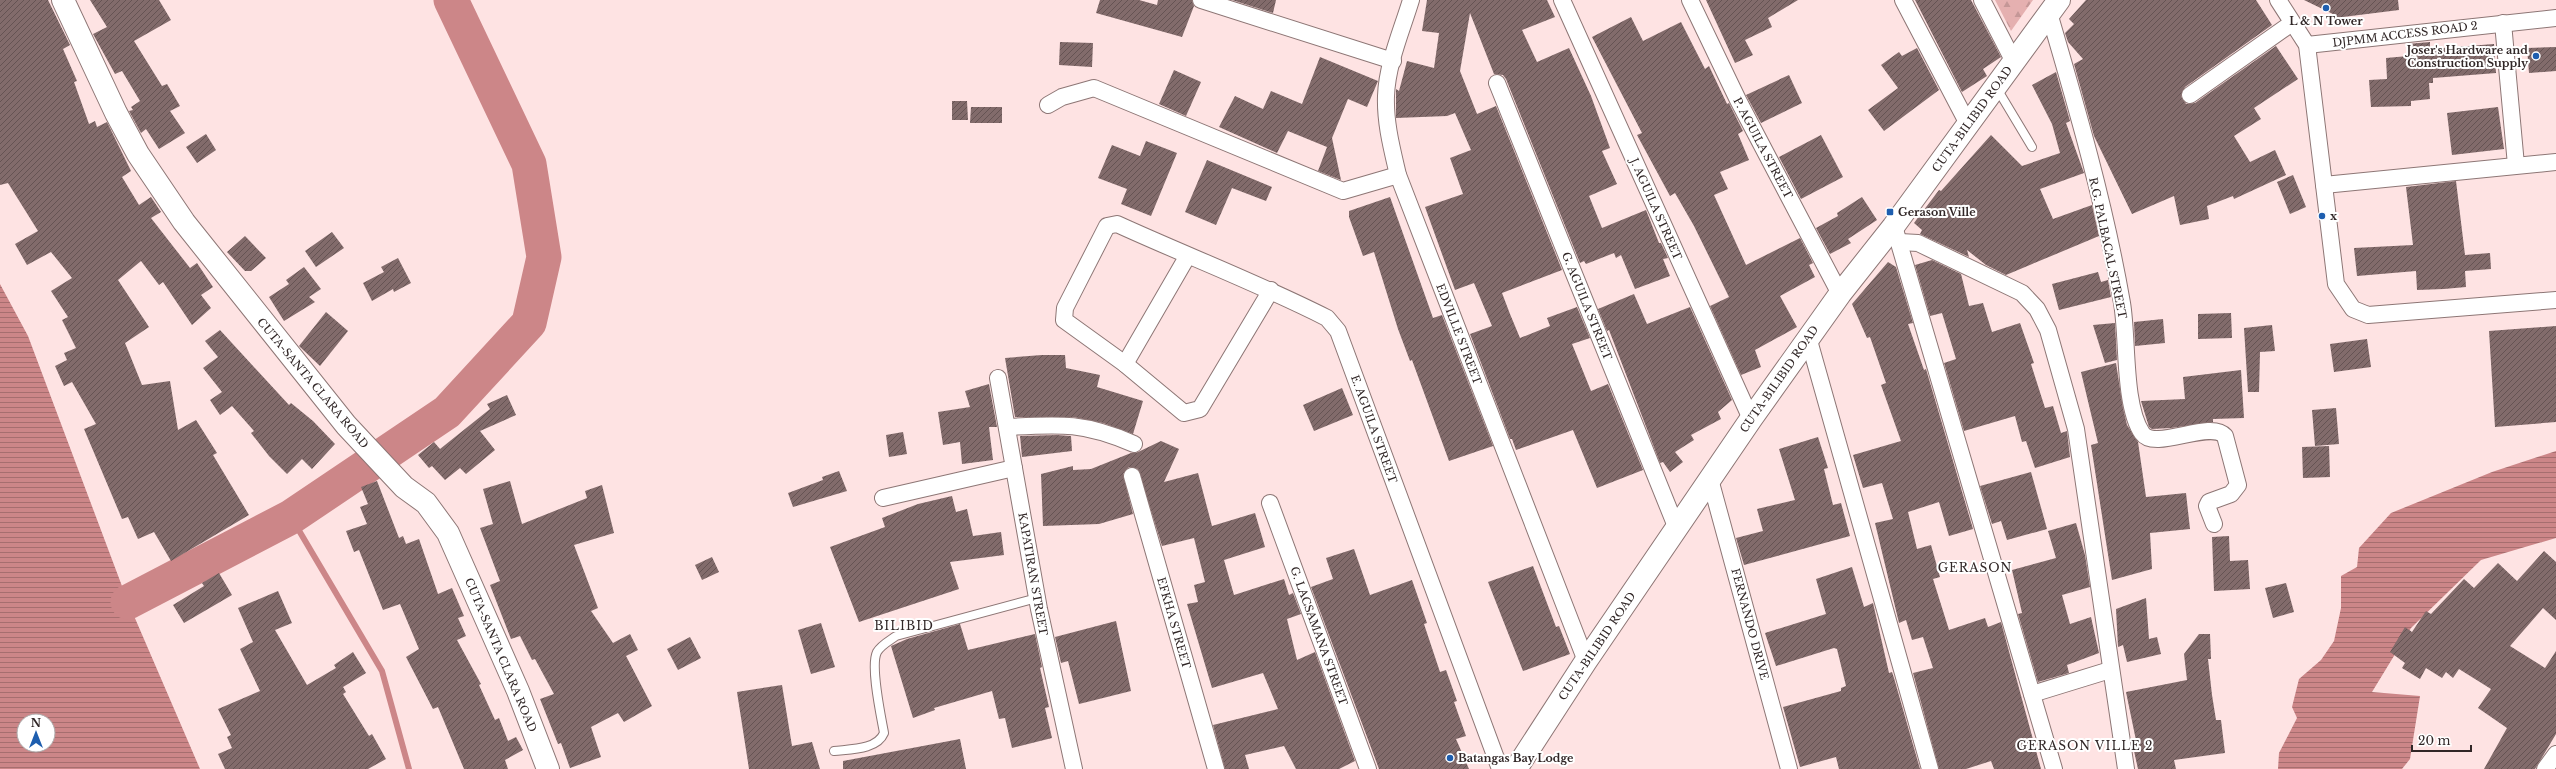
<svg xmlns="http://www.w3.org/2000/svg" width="2556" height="769" font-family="'Libre Baskerville',serif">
<defs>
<pattern id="forest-firs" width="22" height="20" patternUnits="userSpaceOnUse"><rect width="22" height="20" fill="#e5b0b0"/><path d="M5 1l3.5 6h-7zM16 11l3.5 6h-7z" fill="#c59797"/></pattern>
<pattern id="water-rules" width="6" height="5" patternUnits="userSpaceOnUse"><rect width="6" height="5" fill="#cc8688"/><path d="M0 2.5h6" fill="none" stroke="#a66e6f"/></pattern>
<pattern id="building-hatch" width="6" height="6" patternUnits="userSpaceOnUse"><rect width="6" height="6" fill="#826b6b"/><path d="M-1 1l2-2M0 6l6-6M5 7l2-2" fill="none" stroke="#655353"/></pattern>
</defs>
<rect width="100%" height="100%" fill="#fee3e3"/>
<!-- forest -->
<polygon fill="url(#forest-firs)" points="1995,0 2033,0 2011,31"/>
<!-- water -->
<g fill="url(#water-rules)" fill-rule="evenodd">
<path d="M0 284 28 336 128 602 200 769H0ZM24 721H48V745H24Z"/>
<polygon points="2556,451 2556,538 2481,560 2411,628 2372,692 2420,696 2410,759 2402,769 2278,769 2279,753 2297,718 2292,707 2299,679 2321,660 2334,641 2341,608 2341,576 2357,567 2359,548 2391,513 2492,472"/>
</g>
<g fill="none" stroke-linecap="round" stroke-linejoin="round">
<!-- stream -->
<polyline stroke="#cc8688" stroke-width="6" points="291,517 382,671 409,769"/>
<!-- river -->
<polyline stroke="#cc8688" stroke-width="35" points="128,602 291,517 447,412 529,323 544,257 529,164 451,0"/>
</g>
<!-- building -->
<g fill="url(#building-hatch)">
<polygon points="0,0 48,0 70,45 63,49 77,81 74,82 89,124 95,121 97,127 107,122 131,171 122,177 139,205 151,197 161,212 151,218 190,268 197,263 213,287 201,295 211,308 192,325 163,282 159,285 141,261 118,280 149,327 125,343 142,385 170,381 178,430 196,420 217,453 213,455 249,515 171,561 154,532 138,539 128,517 122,519 84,429 96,424 72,382 64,386 55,366 67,360 64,353 76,348 62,320 68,317 51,291 72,278 51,252 27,265 15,244 38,231 8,183 0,185"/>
<polygon points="90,0 159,0 171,20 134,41 162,86 167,84 180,106 170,111 185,133 159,149 146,129 141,133 129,111 133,110 131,107 140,101 122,71 115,74 93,34 107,27"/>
<polygon points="1100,0 1139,0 1157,5 1158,0 1192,0 1194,6 1182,37 1096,13"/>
<polygon points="1232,0 1276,0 1273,13"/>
<polygon points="1427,0 1547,0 1555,17 1522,30 1537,62 1569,48 1591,96 1610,148 1602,151 1617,184 1589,196 1602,228 1646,210 1659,243 1661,243 1668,258 1663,259 1670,276 1635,289 1621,255 1616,258 1614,253 1586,264 1584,261 1580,263 1506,79 1503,75 1494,74 1470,13 1460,71 1477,114 1496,106 1562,270 1502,293 1510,314 1520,338 1550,326 1547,318 1577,307 1590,338 1572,344 1591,391 1608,384 1643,470 1597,488 1573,430 1516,450 1512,439 1510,439 1470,334 1492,326 1474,283 1455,290 1425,207 1463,194 1450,158 1471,150 1455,113 1447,116 1396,118 1396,89 1399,91 1407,61 1434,68 1439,33 1422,31"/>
<polygon points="1706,0 1798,0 1768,18 1772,27 1745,40 1753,55 1735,63"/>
<polygon points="1915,0 1971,0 2001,57 1983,69 1987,76 1962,92"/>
<polygon points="2086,0 2256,0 2272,25 2185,87 2181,96 2186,104 2195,103 2276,46 2298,79 2254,108 2261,119 2234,136 2250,162 2275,150 2286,175 2234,199 2233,196 2207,206 2209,219 2180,225 2174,196 2132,214 2094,136 2074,64 2083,59 2068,42 2065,33 2074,24 2069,19"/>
<polygon points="2304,0 2398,0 2399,10 2335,18 2335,15"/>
<polygon points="1631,17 1643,41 1681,22 1705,69 1709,66 1727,104 1729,103 1743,131 1738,134 1749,160 1720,172 1728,189 1714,195 1746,265 1800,238 1813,263 1809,265 1815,277 1780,296 1797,327 1755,350 1761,367 1741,375 1710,306 1729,297 1694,226 1675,193 1670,196 1637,135 1642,133 1592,37"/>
<polygon points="1060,42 1093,43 1092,67 1059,65"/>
<polygon points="2430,42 2430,49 2494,44 2496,73 2433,78 2433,83 2429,83 2430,99 2411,101 2411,106 2371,107 2369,80 2387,79 2386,58 2408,56 2407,44"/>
<polygon points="2556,47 2556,71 2529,73 2527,48"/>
<polygon points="1917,48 1939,90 1884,131 1868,110 1898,88 1881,65 1899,52 1902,56"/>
<polygon points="1320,57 1378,81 1367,107 1348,99 1332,138 1341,180 1318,171 1327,147 1288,131 1277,153 1219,127 1235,96 1263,109 1271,91 1302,104"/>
<polygon points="1174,70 1201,82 1186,116 1159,104"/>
<polygon points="2056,72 2070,121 2066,123 2084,173 2040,189 2053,219 2092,205 2099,236 2006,275 1986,265 1967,250 1969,257 1920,234 1922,230 1914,223 1939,190 1941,191 1991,135 2022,166 2060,153 2052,124 2032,85"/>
<polygon points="1789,75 1802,103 1761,123 1746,95"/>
<polygon points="952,101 967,101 968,120 952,120"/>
<polygon points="971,107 1002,107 1002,123 970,123"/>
<polygon points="2498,107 2504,149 2452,155 2447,113"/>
<polygon points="206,134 216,150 197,163 186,147"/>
<polygon points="1821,135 1843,177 1801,199 1779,157"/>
<polygon points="1146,141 1177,153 1151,216 1121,204 1127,189 1098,178 1112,145 1140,156"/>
<polygon points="1207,160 1272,187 1266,201 1232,188 1216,225 1185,212"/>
<polygon points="2293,175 2306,207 2290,214 2277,182"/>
<polygon points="2456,181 2465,255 2490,253 2491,269 2465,271 2466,287 2444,289 2417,290 2416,271 2357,276 2354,248 2413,245 2406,187"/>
<polygon points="1390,197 1433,318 1442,315 1493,446 1449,461 1412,360 1410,361 1398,329 1374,252 1363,256 1349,217 1349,211"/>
<polygon points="1862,197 1877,220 1848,239 1851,243 1830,254 1816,228 1838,216 1837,213"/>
<polygon points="332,232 344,248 316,267 305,251"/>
<polygon points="245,236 266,258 251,271 245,271 227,252"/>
<polygon points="398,258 411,283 394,292 393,289 372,301 363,283 384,272 381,267"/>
<polygon points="1932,260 1961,274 1969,306 1983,303 1992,332 2020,323 2034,363 2031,364 2045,408 2053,406 2061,433 2067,431 2070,457 2035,468 2026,441 2022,442 2015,416 1964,431 1944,363 1956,359 1942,313 1930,316 1915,265"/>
<polygon points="1888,262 1896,267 1913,323 1908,324 1924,370 1926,369 1973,529 1949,536 1939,502 1908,512 1917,549 1931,545 1940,577 1933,579 1949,630 1985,618 1988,627 2001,622 2041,769 1994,769 1991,761 1966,769 1939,769 1913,673 1933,668 1923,637 1912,640 1906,620 1899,623 1875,523 1893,519 1882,483 1863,488 1853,455 1901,441 1881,385 1886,383 1870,337 1867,338 1852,304"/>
<polygon points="304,267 321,289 309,297 315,302 284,321 269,297 289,284 286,280"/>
<polygon points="2098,272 2101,282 2108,280 2111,297 2059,310 2052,284"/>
<polygon points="1634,294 1647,324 1690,307 1732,400 1718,412 1721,419 1691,435 1694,440 1675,452 1683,462 1670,472 1663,462 1660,463 1609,330 1607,331 1598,309"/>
<polygon points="326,312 348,331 320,366 299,346"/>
<polygon points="2231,313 2232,338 2198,339 2198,314"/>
<polygon points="2163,319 2165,343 2135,346 2134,322"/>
<polygon points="2115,323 2117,360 2105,363 2093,325"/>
<polygon points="2272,325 2275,351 2260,352 2259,392 2248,392 2244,328"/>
<polygon points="2556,326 2556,422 2495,427 2489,331"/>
<polygon points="220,330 289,405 291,403 313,421 335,444 312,469 302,459 287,474 269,456 251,433 254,431 232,406 220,415 210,400 222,392 203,368 218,357 205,341"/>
<polygon points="2367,339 2371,367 2334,372 2330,344"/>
<polygon points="1042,355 1065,355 1066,368 1100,375 1097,387 1143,401 1133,434 1103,423 1073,417 1015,417 1005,358"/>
<polygon points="2116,363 2123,408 2127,425 2138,442 2146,497 2186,493 2190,529 2150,533 2152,569 2112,580 2091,445 2098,443 2081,372"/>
<polygon points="2241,370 2244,418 2213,419 2213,422 2171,428 2152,429 2149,427 2141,401 2185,399 2183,377"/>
<polygon points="989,384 997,427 989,427 993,460 962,464 960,442 943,445 938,412 970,407 965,391"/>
<polygon points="1342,388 1353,415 1314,431 1303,405"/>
<polygon points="507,395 516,415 480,431 495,450 466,474 460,468 445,480 432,466 429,468 418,455 434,442 440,449 490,409 487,404"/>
<polygon points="2336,408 2339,444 2315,446 2312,410"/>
<polygon points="903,432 907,454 889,457 886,435"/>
<polygon points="1057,435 1071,436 1072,451 1022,457 1020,436"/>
<polygon points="1818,437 1828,468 1824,469 1833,505 1841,503 1850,536 1744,565 1736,538 1763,531 1757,509 1795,500 1779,449"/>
<polygon points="1161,441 1179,449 1164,482 1198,473 1212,526 1255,513 1265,547 1224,560 1234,595 1284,579 1289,595 1293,593 1301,614 1287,619 1297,660 1315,652 1355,761 1339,769 1296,769 1284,746 1245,755 1249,769 1225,769 1213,725 1278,709 1263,673 1212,688 1187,604 1198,602 1194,585 1205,582 1194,538 1162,546 1138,469 1129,467 1123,474 1133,514 1099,524 1043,526 1041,474 1073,466 1073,470 1091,469 1131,453 1136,453"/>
<polygon points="2329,446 2330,477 2303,478 2302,447"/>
<polygon points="839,471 847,491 793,507 788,493 823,480 822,477"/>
<polygon points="2031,472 2047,529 2007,540 2001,521 1992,524 1980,486"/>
<polygon points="377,481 399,538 403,536 406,544 419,539 438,594 452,588 464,616 458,618 466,636 457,640 481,684 479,685 495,720 499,718 508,741 516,737 523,750 505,760 508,769 464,769 438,707 433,709 406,657 419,649 400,604 383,610 359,550 354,552 346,531 367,524 360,507 368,504 361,487"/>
<polygon points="510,481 522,524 587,498 585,491 602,485 614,533 574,545 598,608 591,611 613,643 630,634 638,650 626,656 652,706 624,722 618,713 591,727 601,757 570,768 561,743 558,744 540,699 554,694 535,659 532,660 520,636 511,639 490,585 500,581 480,528 493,524 483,489"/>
<polygon points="952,496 956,512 967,509 973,536 1001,532 1004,555 950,562 959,589 859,622 830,547 885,527 882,518 918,504"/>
<polygon points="2076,523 2085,555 2090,587 2062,595 2070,624 2091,617 2099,653 2067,665 2069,673 2038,682 2018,614 2022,613 2012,570 2056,558 2048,531"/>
<polygon points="2229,536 2230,561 2248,560 2250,589 2214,591 2212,537"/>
<polygon points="1354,549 1370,595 1412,580 1427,623 1424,624 1440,672 1446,670 1457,701 1454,702 1466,736 1456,739 1469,769 1379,769 1311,587 1333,579 1326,558"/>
<polygon points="2544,551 2556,562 2556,620 2543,608 2510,646 2545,668 2556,651 2556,734 2535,769 2484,769 2507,728 2478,708 2491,689 2459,669 2453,678 2446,672 2442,678 2426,668 2420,679 2402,668 2405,663 2390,652 2405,627 2412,632 2426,611 2431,614 2464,579 2474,588 2498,563 2517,581"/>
<polygon points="712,557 719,572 702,580 695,565"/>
<polygon points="1533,566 1556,627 1559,626 1570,654 1523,671 1488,582"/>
<polygon points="1852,567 1864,607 1873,603 1889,673 1892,672 1894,678 1920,769 1839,769 1836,757 1800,767 1783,707 1841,691 1841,688 1846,686 1837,649 1834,648 1776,666 1765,633 1826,614 1816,579"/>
<polygon points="219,573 232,595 184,623 173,605 204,586 202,583"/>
<polygon points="2286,583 2294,612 2273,618 2265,588"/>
<polygon points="278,591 292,623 275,630 307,685 336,668 334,665 353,652 366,673 343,687 346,692 343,694 369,736 372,734 386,759 368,769 225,769 218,754 232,748 227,737 231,735 218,709 260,691 240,649 253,642 238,608"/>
<polygon points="2146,598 2149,639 2157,637 2161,654 2127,662 2123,645 2118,647 2116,609"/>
<polygon points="1116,621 1131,691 1079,704 1068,661 1061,663 1055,637"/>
<polygon points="821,623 835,667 811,674 798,630"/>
<polygon points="960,624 968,650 1035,634 1042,667 1040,668 1049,707 1045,708 1052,738 1012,748 1005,718 999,719 992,691 934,708 935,710 913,718 891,646 907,639"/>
<polygon points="2199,634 2210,634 2211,659 2208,659 2212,695 2216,720 2221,720 2225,753 2174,760 2176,769 2138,769 2134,751 2138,750 2126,692 2187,680 2184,654"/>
<polygon points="690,637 701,658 678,670 667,649"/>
<polygon points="782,685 792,746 812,742 820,769 749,769 737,692"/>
<polygon points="960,739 966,769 843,769 843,761"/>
</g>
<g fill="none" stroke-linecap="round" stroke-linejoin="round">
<!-- lane casing -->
<g stroke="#8d7675" stroke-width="10">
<g id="lane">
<polyline points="1996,87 2032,147"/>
<path d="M834 751C850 749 877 750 884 733 881 716 870 666 877 652 881 645 889 641 896 636L1037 598"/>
</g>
</g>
<!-- street casing -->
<g stroke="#8d7675" stroke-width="18">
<g id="street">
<polyline points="1201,0 1393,61"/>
<path d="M1411 0C1402 30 1387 64 1386 96 1385 123 1392 149 1398 175L1586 661"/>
<polyline points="1562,0 1751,419"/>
<polyline points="1690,0 1738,100 1840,294"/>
<polyline points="1903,0 1968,124"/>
<polyline points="1982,0 2014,62"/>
<polyline points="2278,0 2307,45 2336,284 2353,309 2368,315 2556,300"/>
<path d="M2049 13C2077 108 2105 205 2122 303 2128 337 2123 405 2142 433 2155 452 2210 419 2225 436L2238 485 2231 494 2209 502 2207 506 2214 524"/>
<polyline points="2503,23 2516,165"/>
<polyline points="2307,45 2556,18"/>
<polyline points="1497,83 1677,529"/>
<polyline points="2190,95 2292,23"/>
<polyline points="1048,105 1062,97 1094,88 1343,191 1398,175"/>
<polyline points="2324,185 2556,162"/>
<polyline points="1896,233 2054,769"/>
<polyline points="1900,242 1918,243 2022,293 2037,309 2048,330 2076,429 2126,769"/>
<path d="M1271 290 1200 409 1184 413 1125 364 1064 320 1065 308 1107 226 1117 224C1187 256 1258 283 1327 318L1338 331 1500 769"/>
<polyline points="1808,337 1930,769"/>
<polyline points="1125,364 1187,257"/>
<polyline points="998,378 1039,609 1074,769"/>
<path d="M1007 427C1060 424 1084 422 1134 444"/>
<polyline points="1132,476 1216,769"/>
<polyline points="1710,479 1789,769"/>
<polyline points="883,498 1014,468"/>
<polyline points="1270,503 1368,769"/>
<polyline points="2032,694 2110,670"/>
<polyline points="2545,769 2556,754"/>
</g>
</g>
<!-- secondary casing -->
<g stroke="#8d7675" stroke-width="24">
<g id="secondary">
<polyline points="63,0 116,113 138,154 184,222 346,425 404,487 426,503 448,533 518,691 548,769"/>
<polyline points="1516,769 1586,661 1751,419 1840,294 1893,227 2059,0"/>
</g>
</g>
<!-- lane -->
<use href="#lane" stroke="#fff" stroke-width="8"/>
<!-- street -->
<use href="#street" stroke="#fff" stroke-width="16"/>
<!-- secondary -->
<use href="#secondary" stroke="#fff" stroke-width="22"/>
</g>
<!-- markers -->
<g fill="#1e5eaf" stroke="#fff" stroke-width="1.5">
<circle cx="2326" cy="8" r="4"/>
<circle cx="2536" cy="56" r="4"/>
<rect x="1886" y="208" width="8" height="8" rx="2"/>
<circle cx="2322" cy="216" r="4"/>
<circle cx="1450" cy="758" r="4"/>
</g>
<g text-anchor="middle" stroke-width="4" stroke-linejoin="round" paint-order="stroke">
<!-- poi labels -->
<g font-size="11" font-weight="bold" fill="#312727" stroke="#fff" text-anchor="start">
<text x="2326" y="25" text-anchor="middle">L &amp; N Tower</text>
<text x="2528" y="54" text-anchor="end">Joser's Hardware and<tspan x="2528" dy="13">Construction Supply</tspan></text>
<text x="1898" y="216">Gerason Ville</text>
<text x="2330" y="220">x</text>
<text x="1458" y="762">Batangas Bay Lodge</text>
</g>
<!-- street labels -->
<g font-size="11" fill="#312727" stroke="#fff">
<text transform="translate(2405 34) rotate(-7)" y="4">DJPMM ACCESS ROAD 2</text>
<text transform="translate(1972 119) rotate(-54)" y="4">CUTA-BILIBID ROAD</text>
<text transform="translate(1763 148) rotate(62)" y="4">P. AGUILA STREET</text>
<text transform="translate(1656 209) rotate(66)" y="4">J. AGUILA STREET</text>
<text transform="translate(2108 248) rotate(78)" y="4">R.G. PALBACAL STREET</text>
<text transform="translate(1587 306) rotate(68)" y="4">G. AGUILA STREET</text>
<text transform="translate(1459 334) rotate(69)" y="4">EDVILLE STREET</text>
<text transform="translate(1779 379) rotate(-55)" y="4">CUTA-BILIBID ROAD</text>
<text transform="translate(313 383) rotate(50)" y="4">CUTA-SANTA CLARA ROAD</text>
<text transform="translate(1374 429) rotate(70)" y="4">E. AGUILA STREET</text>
<text transform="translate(1033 574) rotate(80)" y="4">KAPATIRAN STREET</text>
<text transform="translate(1174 623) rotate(74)" y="4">EFKHA STREET</text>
<text transform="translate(1750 624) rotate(75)" y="4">FERNANDO DRIVE</text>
<text transform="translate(1319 636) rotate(70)" y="4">G. LACSAMANA STREET</text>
<text transform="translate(1597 646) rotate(-56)" y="4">CUTA-BILIBID ROAD</text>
<text transform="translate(501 655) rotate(67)" y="4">CUTA-SANTA CLARA ROAD</text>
</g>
<!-- neighbourhood labels -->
<g font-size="12" letter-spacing="1" fill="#312727" stroke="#fff">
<text x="1975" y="572">GERASON</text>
<text x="904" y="630">BILIBID</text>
<text x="2085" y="750">GERASON VILLE 2</text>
</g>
</g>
<!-- north arrow -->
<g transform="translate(36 733)"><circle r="19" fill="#ffffff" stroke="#ada9a9"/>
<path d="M0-3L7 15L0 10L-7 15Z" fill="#1e5eaf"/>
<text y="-6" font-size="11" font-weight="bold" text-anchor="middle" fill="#312727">N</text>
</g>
<!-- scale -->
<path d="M2412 745v6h59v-6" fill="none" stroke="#312727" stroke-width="2"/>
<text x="2418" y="745" font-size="12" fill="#312727" stroke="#ffffff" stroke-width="3" paint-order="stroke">20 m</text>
</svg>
